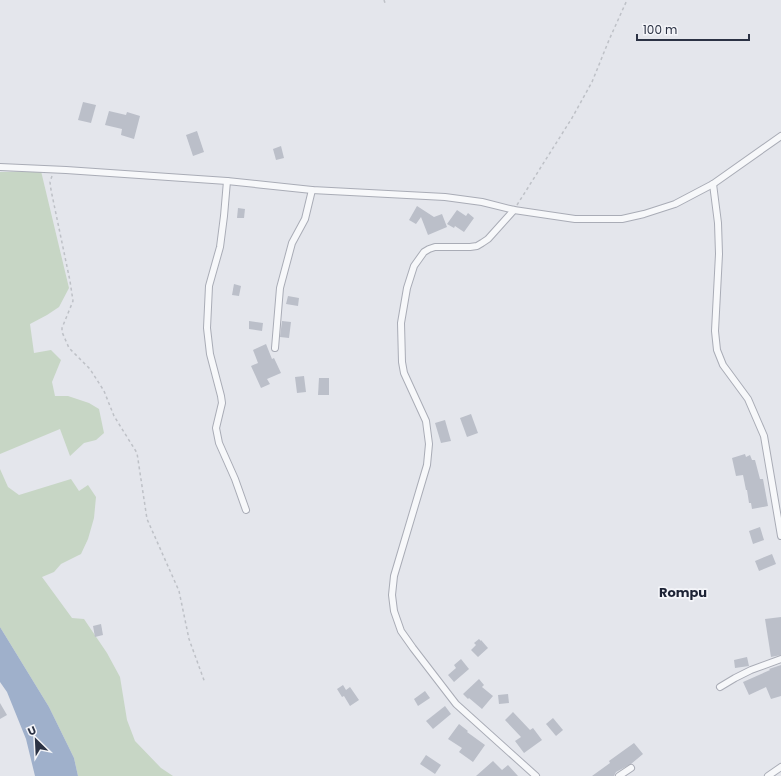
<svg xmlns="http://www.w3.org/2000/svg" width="781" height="776" font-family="Poppins,sans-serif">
<rect width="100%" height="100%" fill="#e4e6ec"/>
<!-- green -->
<g fill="#c7d6c5">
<polygon points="41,171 69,288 59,307 47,315 30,324 34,353 51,350 61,360 52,382 55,396 68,396 89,403 99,409 104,433 96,440 84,443 70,456 60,429 0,454 0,172"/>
<polygon points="0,469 8,487 19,495 71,479 79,491 88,485 96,497 94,518 88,539 81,554 61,564 54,572 42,577 72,618 84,619 107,653 120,677 127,720 135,741 161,768 173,776 78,776 74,758 49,707 0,627"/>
</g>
<!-- water -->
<polygon fill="#9fb0cb" points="0,627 49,707 74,758 78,776 35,776 26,739 7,692 0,682"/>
<!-- building -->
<g fill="#bbbfc9">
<polygon points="83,102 96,105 91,123 78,120"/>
<polygon points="109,111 126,115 127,112 140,116 134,139 121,135 122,129 105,125"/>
<polygon points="197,131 204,152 193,156 186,135"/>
<polygon points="281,146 284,158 276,160 273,149"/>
<polygon points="417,206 434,217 442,214 447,227 428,235 421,217 416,224 409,220"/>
<polygon points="238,208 245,209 244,218 237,218"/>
<polygon points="457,210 466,216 468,213 474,218 464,232 455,226 454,228 447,224"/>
<polygon points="234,284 241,286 239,296 232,295"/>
<polygon points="288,296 299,298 298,306 286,304"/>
<polygon points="249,321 263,323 262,331 249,329"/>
<polygon points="282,321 291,322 289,338 280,337"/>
<polygon points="266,344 272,359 274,358 281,373 267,379 270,384 261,388 251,366 258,363 253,350"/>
<polygon points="304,376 306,392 297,393 295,377"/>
<polygon points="319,378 329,378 329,395 318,395"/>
<polygon points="471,414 478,433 467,437 460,418"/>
<polygon points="445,420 451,441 441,443 435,423"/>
<polygon points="745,454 746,457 750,455 752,460 755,460 760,479 763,479 768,506 752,509 751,503 749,503 747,490 746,490 743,475 736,476 732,458"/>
<polygon points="760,527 764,540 753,544 749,531"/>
<polygon points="772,554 776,564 759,571 755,561"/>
<polygon points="781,617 781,655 771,657 765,619"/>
<polygon points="101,624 103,635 95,637 93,626"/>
<polygon points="479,639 481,641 481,640 488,648 478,657 471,650 476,645 474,643"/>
<polygon points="747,657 749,666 735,668 734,660"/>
<polygon points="461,659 469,669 454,682 448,675 456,668 454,665"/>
<polygon points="781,665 781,696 771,699 766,687 749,695 743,682 770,670 769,669"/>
<polygon points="479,679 484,685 482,687 493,696 482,709 469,698 468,699 463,694"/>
<polygon points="343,685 346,690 350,687 359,700 350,706 344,696 342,697 337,689"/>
<polygon points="425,691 430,698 418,706 414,699"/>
<polygon points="508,694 509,703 499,704 498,695"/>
<polygon points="0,703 7,715 0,719"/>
<polygon points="445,706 451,714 433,729 426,721"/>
<polygon points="513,712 530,730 533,728 542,740 524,753 515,741 521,737 505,720"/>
<polygon points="553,718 563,730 556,736 546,724"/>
<polygon points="459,724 468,731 467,732 485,745 473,762 459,752 462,748 448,739"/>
<polygon points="634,743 643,754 631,764 616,772 614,776 592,776 610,763 609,761"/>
<polygon points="426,755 441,765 435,774 420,764"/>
<polygon points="493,761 502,770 508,765 518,776 476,776"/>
</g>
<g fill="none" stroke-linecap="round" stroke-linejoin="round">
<!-- street casing -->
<g stroke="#a9acb6" stroke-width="8">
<g id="street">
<polyline points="0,167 66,170 227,181 312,190 445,197 482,202 514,210 575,219 622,219 644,214 675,204 713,184 781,136"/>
<polyline points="227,181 224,216 220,247 209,286 207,328 210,354 221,396 222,403 216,428 219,443 235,479 246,510"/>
<polyline points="713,184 718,223 719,254 715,331 717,350 723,365 748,399 764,436 781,536"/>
<polyline points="514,210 488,239 482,243 477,246 470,247 435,247 429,249 424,252 414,266 407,288 401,323 402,362 404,373 426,421 429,444 427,465 394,576 392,595 394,611 401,631 413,648 456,704 536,776"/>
<polyline points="275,348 280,288 292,243 305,219 312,190"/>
<polyline points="720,687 735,678 751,670 781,659"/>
<polyline points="619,776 631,768"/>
<polyline points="768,776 781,767"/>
</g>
</g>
<!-- path -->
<g stroke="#bec1c7" stroke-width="1.5" stroke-dasharray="3 3" stroke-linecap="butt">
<polyline points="384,0 385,3"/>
<polyline points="52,176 50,182 51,190 70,281 73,301 62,328 62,332 69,348 90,369 104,391 114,416 137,453 147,519 179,591 189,639 205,683"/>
<polyline points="517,205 572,118 592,82 609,40 627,0"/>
</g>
<!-- street -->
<use href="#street" stroke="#f7f8fa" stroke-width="6"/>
</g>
<g text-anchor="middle" stroke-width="3.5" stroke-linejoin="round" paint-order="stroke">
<!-- quarter labels -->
<g font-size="13" font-weight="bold" fill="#1d2335" stroke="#f4f5f9">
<text x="683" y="597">Rompu</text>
</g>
</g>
<!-- north arrow -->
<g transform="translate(36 740) rotate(336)" stroke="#f4f5f9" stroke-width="3" paint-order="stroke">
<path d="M0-3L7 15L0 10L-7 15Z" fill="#2b3244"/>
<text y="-6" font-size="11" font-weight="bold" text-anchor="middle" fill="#2b3244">U</text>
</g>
<!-- scale -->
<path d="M637 34v6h112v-6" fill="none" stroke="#2b3244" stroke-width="2"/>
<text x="643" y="34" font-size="12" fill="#2b3244" stroke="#f4f5f9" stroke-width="3" paint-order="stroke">100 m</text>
</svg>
